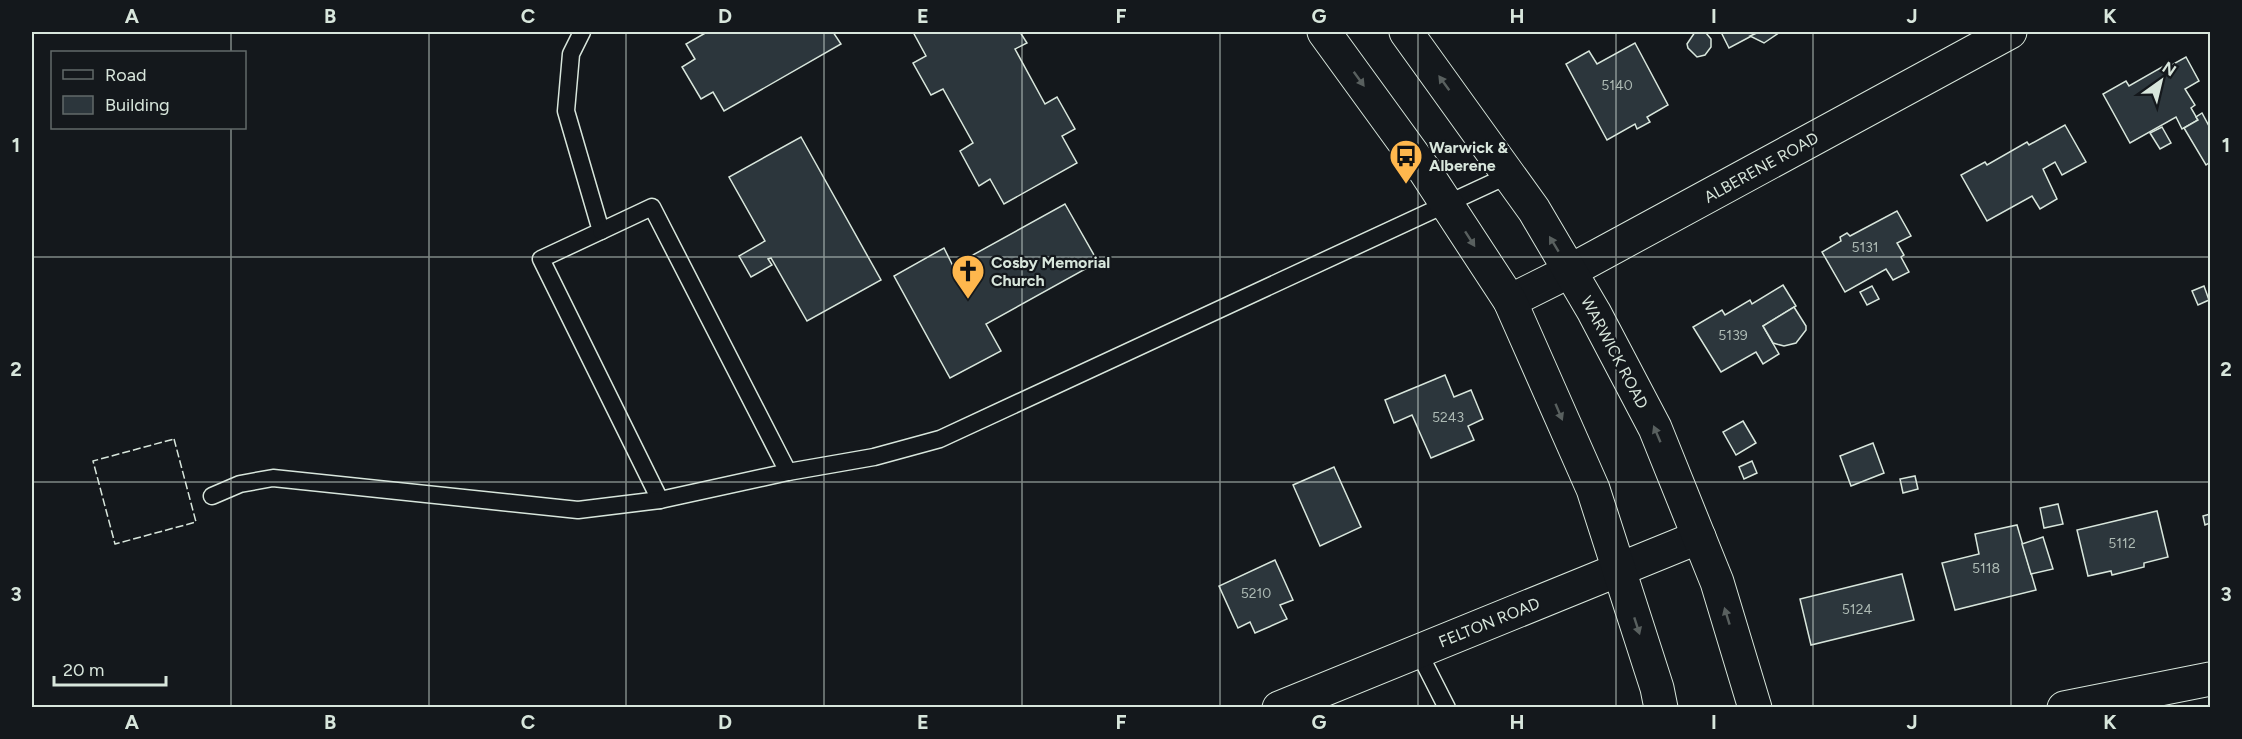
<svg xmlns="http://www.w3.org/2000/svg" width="2242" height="739" font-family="Figtree,sans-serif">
<rect width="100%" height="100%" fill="#14181c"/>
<!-- building -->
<g fill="#2c363c" stroke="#d8e6dc" stroke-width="1.5">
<polygon points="707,32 833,32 841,44 724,111 713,92 701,99 682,67 695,59 686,44"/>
<polygon points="913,32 1020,32 1027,43 1015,49 1045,104 1057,97 1075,129 1062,136 1077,163 1004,204 990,179 979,186 960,151 973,143 943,89 931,95 913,63 926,56"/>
<polygon points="1695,32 1706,33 1711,39 1711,47 1705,55 1697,57 1688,48 1687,44"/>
<polygon points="1721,32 1759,32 1729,48"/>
<polygon points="1759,32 1780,32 1764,43 1750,36"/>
<polygon points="1635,43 1668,105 1647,117 1650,122 1637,129 1635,124 1607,140 1566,64 1589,51 1597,64"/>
<polygon points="2186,57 2199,81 2185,89 2195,105 2191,108 2198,120 2182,129 2176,117 2130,143 2103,94 2126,81 2129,86 2169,63 2170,66"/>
<polygon points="2202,113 2210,128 2210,162 2206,165 2184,128 2198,120 2196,117"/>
<polygon points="2065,125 2086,162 2062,175 2055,162 2043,169 2057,199 2040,209 2032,196 1987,221 1961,175 1985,162 1987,165 2027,142 2029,145"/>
<polygon points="2162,127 2171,143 2160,149 2150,133"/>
<polygon points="801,137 881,280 807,321 771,258 768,259 772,265 751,277 739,256 765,241 729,177"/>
<polygon points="1065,204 1098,262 986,324 1001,351 950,378 894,276 944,248 953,266"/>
<polygon points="1897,211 1911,236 1897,243 1904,255 1901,257 1909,272 1893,280 1886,269 1845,292 1822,252 1841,241 1840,237 1847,233 1850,236"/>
<polygon points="1783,285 1796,306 1763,326 1779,354 1763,364 1756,352 1721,372 1693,327 1722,310 1725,315 1750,300 1752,304"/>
<polygon points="1872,286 1879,299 1867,305 1860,292"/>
<polygon points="2204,286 2209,300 2198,305 2192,291"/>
<polygon points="1794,307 1806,326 1806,330 1796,343 1784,346 1773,343 1763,326"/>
<polygon points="1445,375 1454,397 1471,390 1483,419 1468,426 1474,440 1431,458 1412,415 1394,423 1385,400"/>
<polygon points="1743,421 1756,443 1736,455 1723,432"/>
<polygon points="1873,443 1884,473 1851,486 1840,456"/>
<polygon points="1752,461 1757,473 1744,479 1739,467"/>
<polygon points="1334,467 1361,527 1320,546 1293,485"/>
<polygon points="1915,476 1918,489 1903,493 1900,479"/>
<polygon points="2058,504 2063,524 2044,528 2040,508"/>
<polygon points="2157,511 2168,557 2144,563 2144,567 2112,575 2111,571 2088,576 2077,530"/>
<polygon points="2210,514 2210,523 2205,525 2203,516"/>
<polygon points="2017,525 2036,590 1955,610 1942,563 1979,554 1975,534"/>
<polygon points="2043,537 2053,569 2031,574 2022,544"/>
<polygon points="1275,560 1293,600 1280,605 1287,619 1255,633 1250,622 1238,628 1219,586"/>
<polygon points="1902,574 1914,620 1811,645 1800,599"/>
</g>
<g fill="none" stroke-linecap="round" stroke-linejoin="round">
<!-- service casing -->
<g stroke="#d8e6dc" stroke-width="19">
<g id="service">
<polyline points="582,32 571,54 566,111 601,231 541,259 660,500 788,472 874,457 940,439 1509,175"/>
<polyline points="601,231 652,207 788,472"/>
<polyline points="212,496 240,484 273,478 578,510 660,500"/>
<polyline points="1418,651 1447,708"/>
</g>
</g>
<!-- minor casing -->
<g stroke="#d8e6dc" stroke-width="35">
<g id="minor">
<polyline points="1510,301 1570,271 2010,32"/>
<polyline points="1279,708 1699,537"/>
<polyline points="2064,708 2210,679"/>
</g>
</g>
<!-- secondary casing -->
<g stroke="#d8e6dc" stroke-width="35">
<g id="secondary">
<polyline points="1324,32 1425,171 1510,301 1593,489 1657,688 1661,708"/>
<polyline points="1406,32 1534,210 1594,312 1655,428 1717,582 1755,708"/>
</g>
</g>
<!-- service -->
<use href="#service" stroke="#14181c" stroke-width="16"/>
<!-- minor -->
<use href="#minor" stroke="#14181c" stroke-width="33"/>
<!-- secondary -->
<use href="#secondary" stroke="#14181c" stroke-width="33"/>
<!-- fence -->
<polygon stroke="#d8e6dc" stroke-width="1.5" stroke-dasharray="8 3" stroke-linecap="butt" points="174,439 196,522 115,544 93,461"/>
</g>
<!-- one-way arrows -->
<defs><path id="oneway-solid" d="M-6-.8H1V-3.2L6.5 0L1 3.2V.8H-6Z" transform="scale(1.5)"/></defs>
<g fill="#59605f">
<use href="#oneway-solid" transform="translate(1359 79) rotate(54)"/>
<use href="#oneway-solid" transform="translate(1444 83) rotate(-126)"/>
<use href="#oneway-solid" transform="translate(1470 239) rotate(57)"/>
<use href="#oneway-solid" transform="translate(1554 244) rotate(-121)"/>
<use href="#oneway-solid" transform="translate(1559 412) rotate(67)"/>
<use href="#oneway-solid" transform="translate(1657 434) rotate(-113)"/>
<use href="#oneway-solid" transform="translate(1727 616) rotate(-107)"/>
<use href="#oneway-solid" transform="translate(1637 626) rotate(72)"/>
</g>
<!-- grid -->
<path fill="none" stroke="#d8e6dc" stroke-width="1.5" stroke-opacity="0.55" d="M231 32V52M429 32V708M626 32V708M824 32V708M1022 32V708M1220 32V708M1418 32V708M1616 32V708M1813 32V708M2011 32V708M231 128V708M32 257H2210M32 482H2210"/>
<!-- icons -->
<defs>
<g id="bus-pin" transform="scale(1.725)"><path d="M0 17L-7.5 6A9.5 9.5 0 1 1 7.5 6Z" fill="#ffb74d" stroke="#14181c"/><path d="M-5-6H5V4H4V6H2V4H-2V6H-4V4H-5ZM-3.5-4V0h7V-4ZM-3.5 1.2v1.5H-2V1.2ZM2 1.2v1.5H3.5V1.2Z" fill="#111"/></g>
<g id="church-pin" transform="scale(1.725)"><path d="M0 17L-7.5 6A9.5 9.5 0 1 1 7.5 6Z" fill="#ffb74d" stroke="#14181c"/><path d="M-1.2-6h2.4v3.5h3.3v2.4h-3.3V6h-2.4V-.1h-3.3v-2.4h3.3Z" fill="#111"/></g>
</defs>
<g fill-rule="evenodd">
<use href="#bus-pin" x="1406" y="156"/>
<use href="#church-pin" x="968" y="271"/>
</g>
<g text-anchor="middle" stroke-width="4.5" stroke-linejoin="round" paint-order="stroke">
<!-- number labels -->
<g font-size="14" fill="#adbab4">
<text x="1617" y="90">5140</text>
<text x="1865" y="252">5131</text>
<text x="1733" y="340">5139</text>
<text x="1448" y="422">5243</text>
<text x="2122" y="548">5112</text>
<text x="1986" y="573">5118</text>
<text x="1256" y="598">5210</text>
<text x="1857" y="614">5124</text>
</g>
<!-- poi labels -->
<g font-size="16" font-weight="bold" fill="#d8e6dc" stroke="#14181c" text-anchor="start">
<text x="1429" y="153">Warwick &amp;<tspan x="1429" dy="18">Alberene</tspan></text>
<text x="991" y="268">Cosby Memorial<tspan x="991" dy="18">Church</tspan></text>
</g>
<!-- street labels -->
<g font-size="16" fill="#d8e6dc" stroke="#14181c">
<text transform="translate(1761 167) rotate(-29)" y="6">ALBERENE ROAD</text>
<text transform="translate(1615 352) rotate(62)" y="6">WARWICK ROAD</text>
<text transform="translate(1489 622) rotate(-22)" y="6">FELTON ROAD</text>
</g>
</g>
<!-- border -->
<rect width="2242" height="739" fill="none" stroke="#14181c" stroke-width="66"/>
<!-- legend -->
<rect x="51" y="51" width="195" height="78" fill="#14181c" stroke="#626a69" stroke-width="1.5"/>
<rect x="63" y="70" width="30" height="9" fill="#14181c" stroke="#626a69" stroke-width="1.5"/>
<text x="105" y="81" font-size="18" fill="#d8e6dc">Road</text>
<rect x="63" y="96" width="30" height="18" fill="#2c363c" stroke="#626a69" stroke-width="1.5"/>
<text x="105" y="111" font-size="18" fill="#d8e6dc">Building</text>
<!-- north arrow -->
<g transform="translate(2161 81) rotate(34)" stroke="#14181c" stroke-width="4.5" paint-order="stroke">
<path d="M0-4.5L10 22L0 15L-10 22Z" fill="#d8e6dc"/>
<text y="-9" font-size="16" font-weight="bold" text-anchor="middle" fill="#d8e6dc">N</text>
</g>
<!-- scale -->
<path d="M54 676v9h112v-9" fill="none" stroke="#d8e6dc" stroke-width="3"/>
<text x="63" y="676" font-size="18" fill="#d8e6dc" stroke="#14181c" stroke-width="4.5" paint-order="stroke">20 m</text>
<rect x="33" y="33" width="2176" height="673" fill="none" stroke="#d8e6dc" stroke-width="2"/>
<g font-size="20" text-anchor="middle" font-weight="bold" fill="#d8e6dc">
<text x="132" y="23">A</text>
<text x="330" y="23">B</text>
<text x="528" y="23">C</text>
<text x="725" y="23">D</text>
<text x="923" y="23">E</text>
<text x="1121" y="23">F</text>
<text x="1319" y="23">G</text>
<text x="1517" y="23">H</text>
<text x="1714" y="23">I</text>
<text x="1912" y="23">J</text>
<text x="2110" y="23">K</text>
<text x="16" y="152">1</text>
<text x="2226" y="152">1</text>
<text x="16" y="376">2</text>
<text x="2226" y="376">2</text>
<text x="16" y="601">3</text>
<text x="2226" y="601">3</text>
<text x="132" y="729">A</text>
<text x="330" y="729">B</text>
<text x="528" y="729">C</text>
<text x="725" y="729">D</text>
<text x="923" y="729">E</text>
<text x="1121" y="729">F</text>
<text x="1319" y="729">G</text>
<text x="1517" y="729">H</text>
<text x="1714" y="729">I</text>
<text x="1912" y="729">J</text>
<text x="2110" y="729">K</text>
</g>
</svg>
